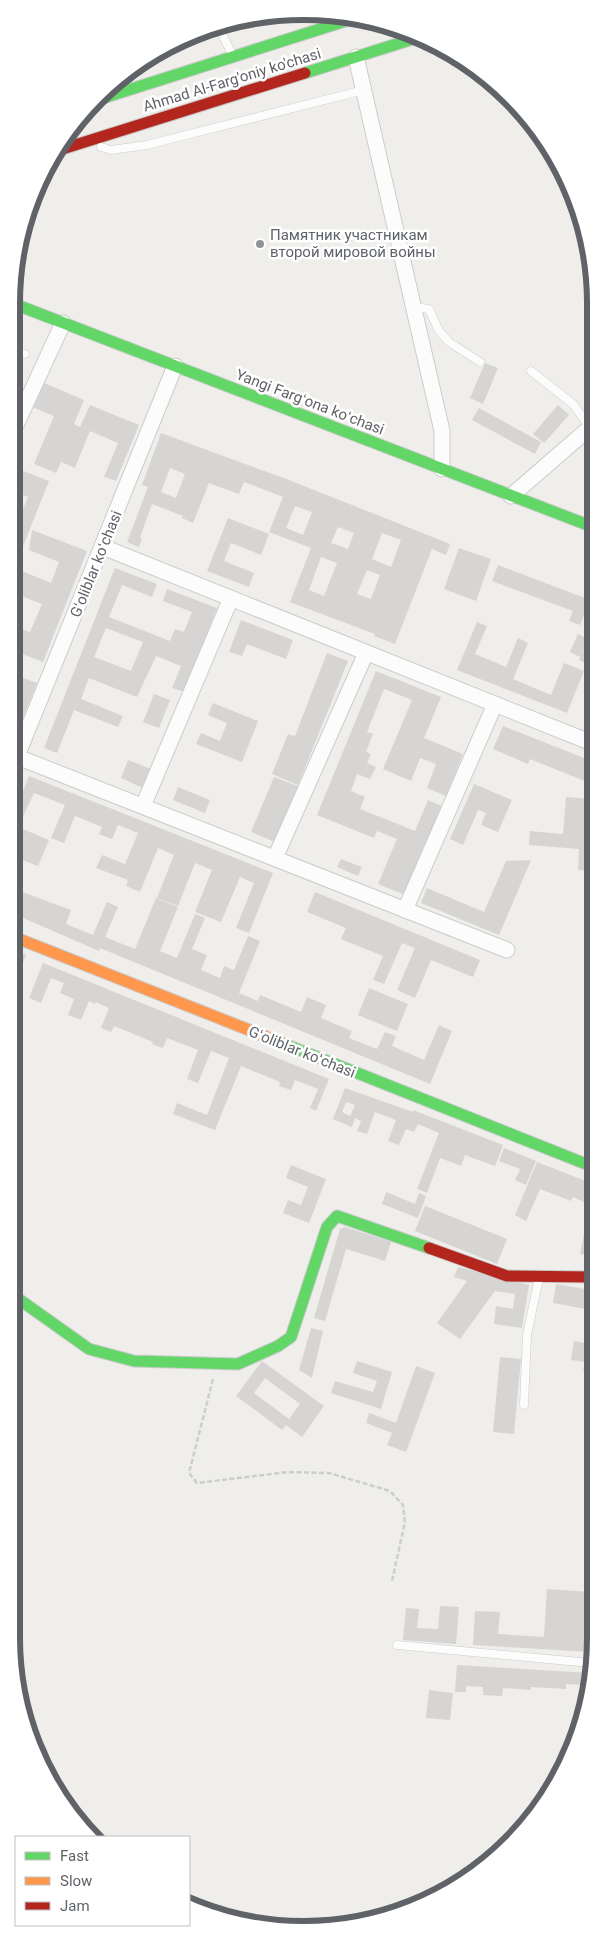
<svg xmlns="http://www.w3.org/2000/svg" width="607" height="1941" font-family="Roboto,sans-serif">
<rect width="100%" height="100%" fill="#efeeea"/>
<!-- building -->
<g fill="#d6d5d3" fill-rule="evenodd">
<polygon points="485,363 498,368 483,404 470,398"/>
<polygon points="42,382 84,400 74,424 80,427 90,405 139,425 116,481 104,477 118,443 90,431 75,468 61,462 56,473 34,464 54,416 32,407"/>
<polygon points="558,405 569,415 544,443 533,434"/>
<polygon points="479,408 541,442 535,454 472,420"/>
<path d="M161 433 289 480 450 544 446 555 432 549 395 644 374 636 375 634 290 602 311 548 269 532 283 497 244 482 239 494 209 483 193 523 182 518 183 516 152 504 140 537 142 538 139 547 127 542 148 487 142 485ZM170 468 185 474 176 498 161 492ZM295 506 312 512 303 535 286 528ZM338 527 354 533 348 549 331 543ZM382 533 401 540 391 567 372 559ZM321 557 337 563 324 596 309 590ZM367 570 380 575 371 599 357 594Z"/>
<polygon points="16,468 49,481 16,564 16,526 28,497 16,492"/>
<polygon points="228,518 269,534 261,555 231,543 224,561 254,573 249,587 207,571"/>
<polygon points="32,530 87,551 43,662 20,653 23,643 18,641 22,629 30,632 42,604 16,594 16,573 17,569 51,583 59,562 29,550"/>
<polygon points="459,548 491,559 476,601 444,589"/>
<polygon points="498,565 590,600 580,625 569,621 573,611 492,581"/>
<path d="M115 568 157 584 152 597 122 585 109 617 170 641 175 629 184 632 192 612 163 601 167 589 217 608 184 692 172 688 181 666 156 656 137 697 89 678 81 699 123 716 118 727 74 710 57 753 44 748ZM106 628 143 642 131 671 94 657Z"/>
<polygon points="241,620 293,640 286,659 247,644 242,656 229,652"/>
<polygon points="477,622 487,626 475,654 506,667 518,638 528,643 513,679 551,695 564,663 584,671 567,713 457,670"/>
<polygon points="578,634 592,641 592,667 579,660 580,657 570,652"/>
<polygon points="327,653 348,661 298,785 272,774 288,734 295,736"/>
<polygon points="376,671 441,697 424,738 463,754 446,796 427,788 436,764 420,758 411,781 383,769 412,700 384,689 367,732 373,734 366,752 371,754 367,763 376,767 370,779 357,774 351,791 365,797 360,809 415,831 428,800 442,806 405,895 378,884 397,839 377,831 374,838 317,815"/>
<polygon points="20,677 37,683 15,737 15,690"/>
<polygon points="154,694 170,700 159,728 143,722"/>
<polygon points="213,703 258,721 242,762 196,744 201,733 220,741 227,723 208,715"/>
<polygon points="503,726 592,761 587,782 530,759 528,764 493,749"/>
<polygon points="128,760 151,769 143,788 121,778"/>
<polygon points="29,776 273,873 249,933 236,928 254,883 240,877 221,922 195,912 212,870 195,863 178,906 157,898 174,855 158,848 140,892 126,886 128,880 96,868 102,855 125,864 138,833 118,825 112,839 99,834 102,827 75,816 64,843 51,838 65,805 34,793 18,827 49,840 38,866 14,857 15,812"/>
<polygon points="274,777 298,786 275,842 251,832"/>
<polygon points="474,784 512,800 498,832 481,825 486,813 478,810 463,845 450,839"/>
<polygon points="178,787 210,800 205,813 173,800"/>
<polygon points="566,797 589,799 586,836 592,836 592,871 578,870 579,849 529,845 530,831 563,834"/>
<polygon points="341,859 362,867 358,876 337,867"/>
<polygon points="531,860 499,935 421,903 427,888 484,912 506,861"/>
<polygon points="14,889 71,910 66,924 93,935 107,902 118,907 105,937 135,949 156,898 178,907 160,951 177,958 195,914 205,918 192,949 207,955 201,970 220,978 224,966 234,970 248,936 260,941 239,993 258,1001 260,995 301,1012 307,997 326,1005 321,1018 352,1031 349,1038 377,1049 385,1032 396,1036 392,1046 424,1060 439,1025 452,1031 430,1084 100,948 99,951 14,914"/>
<polygon points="315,892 480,960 473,977 431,960 415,998 397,990 415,948 402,943 384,984 373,980 383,956 341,939 346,928 307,912"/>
<polygon points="14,949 26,955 20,970 14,967"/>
<polygon points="43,963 329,1079 316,1111 310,1108 318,1089 295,1080 291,1090 279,1086 280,1082 241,1066 215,1130 173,1114 177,1103 207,1115 229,1058 211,1051 198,1083 187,1079 198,1050 167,1038 163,1048 152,1044 153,1042 114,1026 111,1032 101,1028 109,1008 96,1002 95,1004 89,1001 81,1020 68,1015 74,999 60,993 64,983 51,978 41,1003 29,998"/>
<polygon points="369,988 408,1004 397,1031 358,1015"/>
<path d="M345 1088 413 1112V1110L503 1145 495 1166 465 1155 461 1166 440 1158 427 1193 417 1189 439 1133 418 1124 414 1132 406 1129 399 1145 388 1141 396 1120 375 1112 367 1134 357 1131 361 1121 355 1118 352 1127 333 1119ZM346 1102 355 1105 350 1116 342 1112Z"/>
<polygon points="504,1148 536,1161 526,1185 515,1180 520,1169 499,1161"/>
<polygon points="537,1162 591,1183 591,1205 573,1197 571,1201 540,1189 526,1221 515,1215"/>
<polygon points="291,1165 326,1179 309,1223 283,1213 288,1200 301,1205 308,1187 286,1178"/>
<polygon points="386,1192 415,1204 419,1193 426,1196 418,1218 382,1204"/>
<polygon points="425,1206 507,1239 497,1264 415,1231"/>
<polygon points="345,1227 391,1242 385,1261 346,1249 325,1321 314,1318 340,1229"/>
<polygon points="584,1233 591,1234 591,1256 580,1254"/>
<polygon points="458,1267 529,1285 522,1328 494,1324 496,1306 513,1309 515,1294 495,1291 460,1339 437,1323 467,1281 454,1277"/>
<polygon points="556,1284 591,1290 591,1310 553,1303"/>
<polygon points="311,1328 323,1331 312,1378 299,1370"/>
<polygon points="574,1341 591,1344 591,1372 583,1370 585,1362 571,1360"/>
<polygon points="500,1357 521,1359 514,1434 493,1432"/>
<path d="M262 1361 324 1406 302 1437 286 1425 282 1430 236 1396ZM265 1378 300 1404 289 1419 254 1393Z"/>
<polygon points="357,1361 392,1372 381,1409 331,1393 335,1381 373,1392 377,1381 353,1373"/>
<polygon points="416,1366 435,1373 406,1452 387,1445 392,1433 366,1423 369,1413 396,1423"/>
<polygon points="547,1589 590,1592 590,1652 473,1645 475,1611 500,1612 498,1634 544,1637"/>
<polygon points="440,1606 459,1607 456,1644 403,1640 406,1608 419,1609 417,1628 438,1629"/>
<polygon points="457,1665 590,1673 590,1695 581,1716 583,1685 566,1684 566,1689 531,1687 531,1690 503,1688 502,1696 483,1695 483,1687 466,1686 466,1692 455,1692"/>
<polygon points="429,1690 453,1693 450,1720 426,1718"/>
</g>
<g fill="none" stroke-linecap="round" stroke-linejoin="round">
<!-- lane casing -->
<g stroke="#cbcccc" stroke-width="9">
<g id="lane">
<polyline points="219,28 231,52"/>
<polyline points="101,147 111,150 147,145 364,90"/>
<polyline points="414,307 429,309 439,331 449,342 480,362"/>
<polyline points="16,351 25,354"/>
<polyline points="531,371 573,404 590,428"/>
<polyline points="524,1405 527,1335 539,1278"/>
<polyline points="397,1645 590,1663"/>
</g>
</g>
<!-- street casing -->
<g stroke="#cbcccc" stroke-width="17">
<g id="street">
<polyline points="356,57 442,431 442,469"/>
<polyline points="16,425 63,323"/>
<polyline points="511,496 593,425"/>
<polyline points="103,547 592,743"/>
<polyline points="15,756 507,950"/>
<polyline points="15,761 175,366"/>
<polyline points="143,806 231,598"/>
<polyline points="275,858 366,653"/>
<polyline points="405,910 495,704"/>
</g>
</g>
<!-- fast casing -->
<g stroke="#cacacb" stroke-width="13">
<g id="fast">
<polyline points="305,73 416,38"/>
<polyline points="103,98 358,17"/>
<polyline points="17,305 593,527"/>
<polyline points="287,1045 591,1166"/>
<polyline points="13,1295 89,1349 134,1361 238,1364 278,1346 291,1337 327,1227 337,1216 429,1248"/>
</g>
</g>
<!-- slow casing -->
<g stroke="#cacacb" stroke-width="13">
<polyline id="slow" points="14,937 287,1045"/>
</g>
<!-- jam casing -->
<g stroke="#cacacb" stroke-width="13">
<g id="jam">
<polyline points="56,151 305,73"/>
<polyline points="429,1248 507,1276 591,1277"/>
</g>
</g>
<!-- path -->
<polyline stroke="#cacfcc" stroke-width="2.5" stroke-dasharray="5 2.5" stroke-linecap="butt" points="213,1379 189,1473 197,1483 288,1472 329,1473 390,1491 403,1505 405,1522 392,1581"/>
<!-- lane -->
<use href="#lane" stroke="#fdfcfc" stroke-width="8"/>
<!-- street -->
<use href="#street" stroke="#fdfcfc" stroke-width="15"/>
<!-- fast -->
<use href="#fast" stroke="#63d668" stroke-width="11"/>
<!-- slow -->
<use href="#slow" stroke="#ff974d" stroke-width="11"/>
<!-- jam -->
<use href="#jam" stroke="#b3261e" stroke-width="11"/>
</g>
<!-- markers -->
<circle fill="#919496" stroke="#fff" stroke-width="2" cx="260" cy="244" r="5"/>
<g text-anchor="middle" stroke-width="5" stroke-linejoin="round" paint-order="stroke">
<!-- street labels -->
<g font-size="15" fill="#5f6368" stroke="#fff">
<text transform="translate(232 80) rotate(-17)" y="5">Ahmad Al-Farg'oniy ko'chasi</text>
<text transform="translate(310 402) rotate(21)" y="5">Yangi Fargʻona koʻchasi</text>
<text transform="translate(96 564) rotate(-68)" y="5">Gʻoliblar koʻchasi</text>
<text transform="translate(302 1052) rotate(22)" y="5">Gʻoliblar koʻchasi</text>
</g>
<!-- poi labels -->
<g font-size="15" fill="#5f6368" stroke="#fff" text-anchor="start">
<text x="270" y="240">Памятник участникам<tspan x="270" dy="17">второй мировой войны</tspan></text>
</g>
</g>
<!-- crop -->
<path d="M0 0H607V1941H0ZM303 20H304A283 283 0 0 1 587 303V1638A283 283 0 0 1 304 1921H303A283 283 0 0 1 20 1638V303A283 283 0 0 1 303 20Z" fill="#fff" fill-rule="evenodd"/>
<path fill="none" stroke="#5f6368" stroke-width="6" d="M303 20H304A283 283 0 0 1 587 303V1638A283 283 0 0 1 304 1921H303A283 283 0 0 1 20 1638V303A283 283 0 0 1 303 20Z"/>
<!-- legend -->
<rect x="15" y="1836" width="175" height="90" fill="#ffffff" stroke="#bfc1c3"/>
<rect x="25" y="1852" width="25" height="8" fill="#63d668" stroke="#bfc1c3"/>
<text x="60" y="1861" font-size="15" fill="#5f6368">Fast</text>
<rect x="25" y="1877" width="25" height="8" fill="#ff974d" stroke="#bfc1c3"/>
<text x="60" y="1886" font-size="15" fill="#5f6368">Slow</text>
<rect x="25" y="1902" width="25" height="8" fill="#b3261e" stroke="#bfc1c3"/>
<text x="60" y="1911" font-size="15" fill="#5f6368">Jam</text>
</svg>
